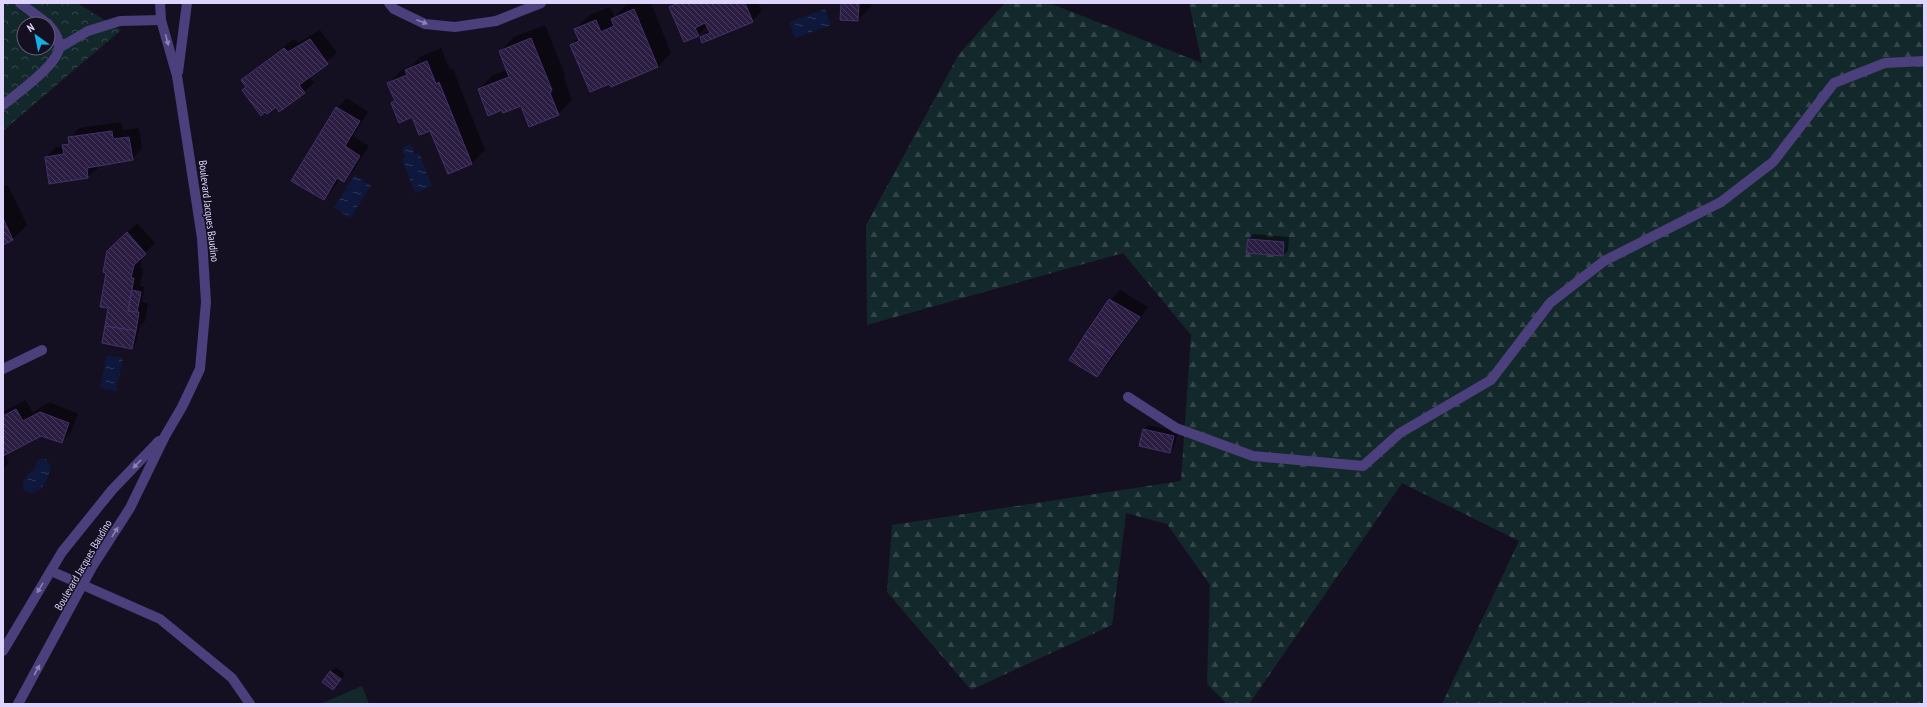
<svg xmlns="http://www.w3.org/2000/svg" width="1927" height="707" font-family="'PT Sans Narrow',sans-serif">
<defs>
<pattern id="forest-firs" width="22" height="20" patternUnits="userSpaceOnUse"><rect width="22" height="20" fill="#13282b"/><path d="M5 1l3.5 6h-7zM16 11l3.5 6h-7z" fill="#35464b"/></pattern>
<pattern id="park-crowns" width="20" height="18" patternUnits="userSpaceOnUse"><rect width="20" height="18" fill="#13282b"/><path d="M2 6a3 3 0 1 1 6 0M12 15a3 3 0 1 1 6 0" fill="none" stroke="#35464b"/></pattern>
<pattern id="water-ripples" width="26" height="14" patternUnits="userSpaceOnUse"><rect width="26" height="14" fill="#0e173c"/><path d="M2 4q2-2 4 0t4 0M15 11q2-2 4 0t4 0" fill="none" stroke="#313859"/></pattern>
<pattern id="building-back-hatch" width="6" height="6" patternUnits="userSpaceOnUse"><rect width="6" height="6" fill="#2a1d41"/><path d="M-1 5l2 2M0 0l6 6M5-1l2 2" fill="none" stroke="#483d5d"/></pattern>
</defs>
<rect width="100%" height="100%" fill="#151021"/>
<!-- forest -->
<polygon fill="url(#forest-firs)" points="1005,3 1049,3 1202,63 1189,3 1924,3 1924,704 1442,704 1519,541 1402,483 1249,704 1227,704 1207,684 1210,585 1167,524 1126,513 1112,625 971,690 887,592 892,525 1181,481 1191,335 1123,253 867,325 866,225 959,54"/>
<!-- park -->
<path fill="url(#park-crowns)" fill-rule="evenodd" d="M3 3H77L121 30 3 131ZM24 24H48V48H24Z"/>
<!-- garden -->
<polygon fill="#13282b" points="362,686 369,704 320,704"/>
<!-- water -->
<g fill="url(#water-ripples)">
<polygon points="825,9 831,25 795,38 789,22"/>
<polygon points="411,144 415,154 419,153 432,186 415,193 402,159 405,158 402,148"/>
<polygon points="355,175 371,186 350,218 334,207"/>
<polygon points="107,355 123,358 116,391 100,388"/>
<path d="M40 459H46L51 467C48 479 40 500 24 490 20 480 29 473 36 467V462Z"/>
</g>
<!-- shadow -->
<g fill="#0007">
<polygon points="631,3 651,3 671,53 658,67 571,45 578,38 575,29 589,15 610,7 615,17 626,5"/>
<polygon points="674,3 758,3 762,11 752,21 701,37 709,29 708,26 698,35 670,7"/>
<polygon points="842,3 872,3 872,6 858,20"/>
<polygon points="545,25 565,75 564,78 572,100 558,114 522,105 503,109 479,89 493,75 508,70 500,51 514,37"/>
<polygon points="320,30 337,53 309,76 314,83 304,92 280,111 276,106 247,86 242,81 252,71 294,39 298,43"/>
<polygon points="441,48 450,70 453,69 485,150 471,164 413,116 392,103 395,100 389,83 403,69 411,66 420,57"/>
<polygon points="347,98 368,112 353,136 369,146 353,171 344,181 340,179 333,189 324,199 337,108"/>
<polygon points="121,122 123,130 139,128 142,149 132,159 97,165 98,168 88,177 46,157 56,147 64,146 79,128"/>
<polygon points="8,185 27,225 13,239 3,244 3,187"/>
<polygon points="137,223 155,243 143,255 140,268 143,269 140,286 145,287 142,302 148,303 145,321 140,326 136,343 132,348 106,326 118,241"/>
<polygon points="1253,234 1289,237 1288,251 1283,255 1248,252 1248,239"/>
<polygon points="1120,290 1148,307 1107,366 1097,376 1110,300"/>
<polygon points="25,400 33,412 50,402 78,414 71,432 62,442 41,435 5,454 9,463 3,469 3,412"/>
<polygon points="1148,425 1178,432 1174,447 1170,452 1144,429"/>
<polygon points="335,667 345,674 333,689 323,681"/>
</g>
<!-- building -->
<g fill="url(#building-back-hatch)" stroke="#46316b">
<polygon points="678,3 745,3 753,22 702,43 700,37 710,33 705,23 695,28 699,36 684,42 669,7"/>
<polygon points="841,3 859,3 858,21 840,20"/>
<polygon points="634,9 658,67 611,87 609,84 590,92 570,45 579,41 574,29 596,20 601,32 614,26 611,19"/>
<polygon points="531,38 552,90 550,93 559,115 529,127 521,106 503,113 502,110 488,116 478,89 509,77 499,51"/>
<polygon points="310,39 328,64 299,85 305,93 279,112 276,107 267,114 265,112 261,116 242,90 246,87 241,80 284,48 288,52"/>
<polygon points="427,61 436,84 439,82 472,164 448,174 430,131 419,135 412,117 399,123 391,103 395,101 387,83 407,75 405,70"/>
<polygon points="336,107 360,121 345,146 360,156 344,182 337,178 324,200 291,181"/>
<polygon points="112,131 113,139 129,137 133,160 87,168 88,178 49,184 45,157 64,154 62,145 69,144 68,137"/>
<polygon points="3,218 13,240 3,245"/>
<polygon points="127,232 146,254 134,265 131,278 134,278 128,311 139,312 136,331 105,326 108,308 100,307 106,273 103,272 107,251"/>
<polygon points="1248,239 1284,242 1283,256 1246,253"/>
<polygon points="132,290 141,292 137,312 128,311"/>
<polygon points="1109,299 1140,317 1113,354 1084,336"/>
<polygon points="105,326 136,331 132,349 102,343"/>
<polygon points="1084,336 1113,354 1097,377 1069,360"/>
<polygon points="16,409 23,421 40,412 69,423 62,443 41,436 3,456 3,416"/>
<polygon points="1143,429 1174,436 1170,453 1139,446"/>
<polygon points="330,671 341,679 333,690 322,682"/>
</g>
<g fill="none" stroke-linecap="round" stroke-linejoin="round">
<!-- minor -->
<g stroke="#4b3f7c" stroke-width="10">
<polyline points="20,3 48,24"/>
<polyline points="389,3 394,9 425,24 455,27 496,21 541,3"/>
<polyline points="59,48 88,31 120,21 161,20"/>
<polyline points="178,72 187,3"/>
<path d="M3 105C16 94 59 64 59 47 59 37 54 31 48 24"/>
<polyline points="3,369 42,350"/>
<polyline points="1128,397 1176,428 1253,456 1363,466 1400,433 1491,380 1550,303 1604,261 1721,202 1773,162 1834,83 1885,63 1924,61"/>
<polyline points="51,571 160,619 232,678 250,704"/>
<polyline points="3,651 62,552 112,490 159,441"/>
<polyline points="18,704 92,567 130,508 165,436 182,407 200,369 206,302 202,238 177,76 161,20 160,3"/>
</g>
</g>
<!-- one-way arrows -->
<defs><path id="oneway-solid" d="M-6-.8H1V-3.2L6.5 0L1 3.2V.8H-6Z"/></defs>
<g fill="#8e82b5">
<use href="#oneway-solid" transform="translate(422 22) rotate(21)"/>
<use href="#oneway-solid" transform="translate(167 40) rotate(75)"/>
<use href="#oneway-solid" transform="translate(137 464) rotate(134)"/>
<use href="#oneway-solid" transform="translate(115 532) rotate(-58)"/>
<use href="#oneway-solid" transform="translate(40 588) rotate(121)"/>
<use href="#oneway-solid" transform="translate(37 670) rotate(-61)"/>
</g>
<g text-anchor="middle" stroke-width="3" stroke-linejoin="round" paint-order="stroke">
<!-- street labels -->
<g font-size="11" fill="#dfd4fb" stroke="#151021">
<text transform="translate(209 211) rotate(83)" y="4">Boulevard Jacques Baudino</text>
<text transform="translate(83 565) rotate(-60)" y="4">Boulevard Jacques Baudino</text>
</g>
</g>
<!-- border -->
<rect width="1927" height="707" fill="none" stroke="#dfd4fb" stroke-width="8"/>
<!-- north arrow -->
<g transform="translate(36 36) rotate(327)"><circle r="19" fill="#151021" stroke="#665e78"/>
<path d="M0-3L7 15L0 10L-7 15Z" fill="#14afe7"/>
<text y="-6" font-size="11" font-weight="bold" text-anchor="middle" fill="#dfd4fb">N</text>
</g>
</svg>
